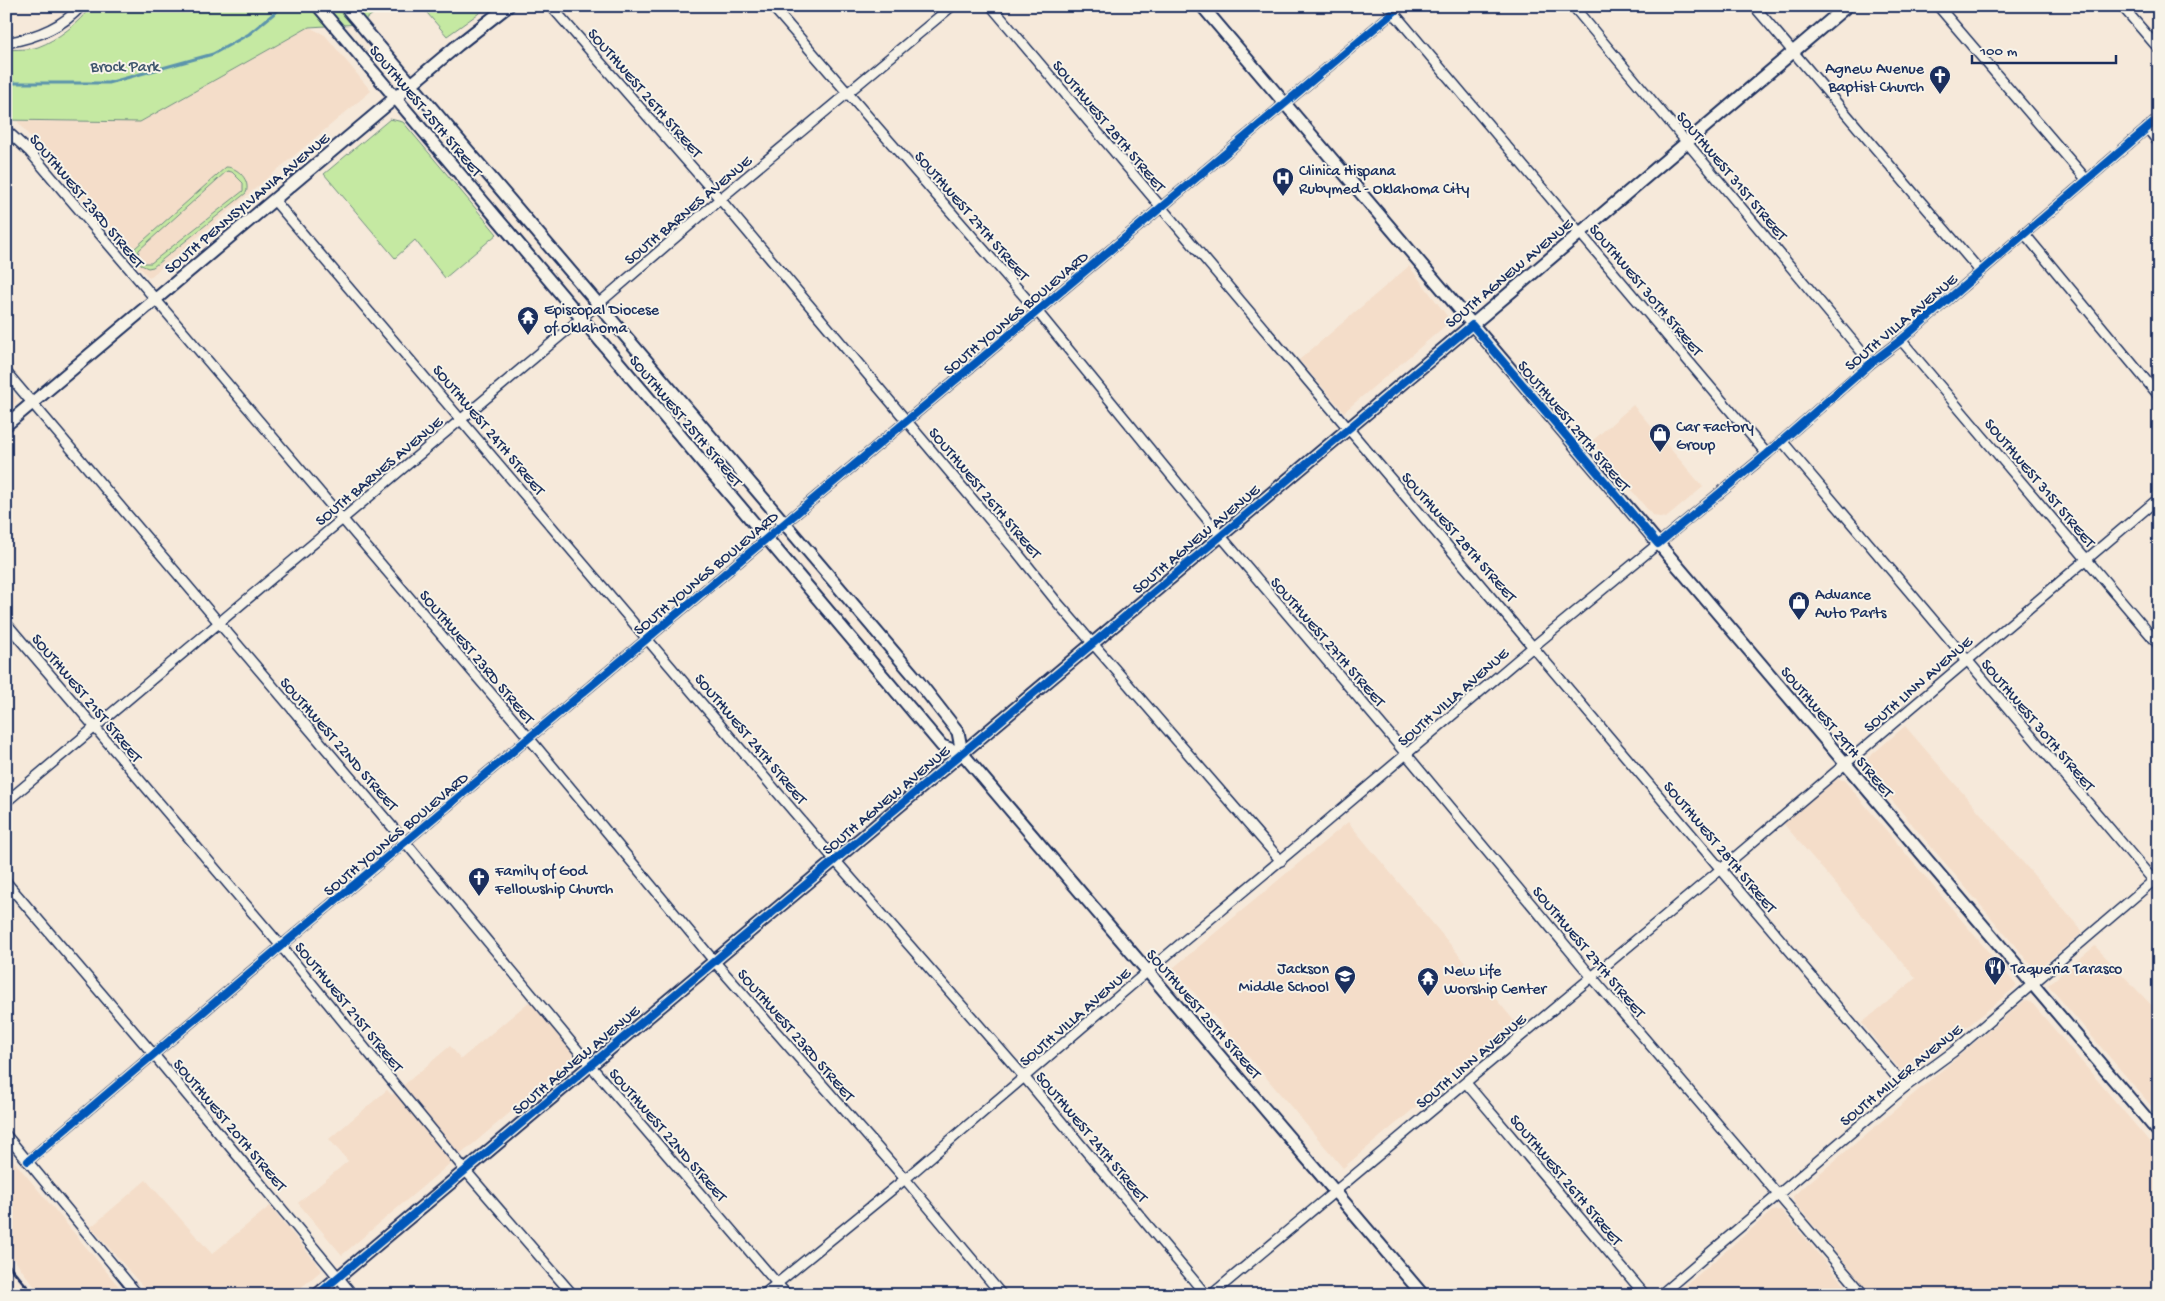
<svg xmlns="http://www.w3.org/2000/svg" width="2165" height="1301" font-family="'Gochi Hand',sans-serif">
<rect width="100%" height="100%" fill="#f6e9da"/>
<filter id="ink" filterUnits="userSpaceOnUse"><feTurbulence type="fractalNoise" baseFrequency=".02" numOctaves="2"/><feDisplacementMap in="SourceGraphic" scale="10" xChannelSelector="R" yChannelSelector="G"/><feConvolveMatrix kernelMatrix="1 2 1 2 8 2 1 2 1" color-interpolation-filters="sRGB"/></filter>
<g filter="url(#ink)">
<!-- built -->
<g fill="#f4ddc9">
<polygon points="309,27 325,35 371,91 149,278 17,121 140,122"/>
<polygon points="1409,266 1451,321 1344,412 1299,360"/>
<polygon points="6,382 17,400 13,407 6,413"/>
<polygon points="1633,405 1703,487 1666,518 1653,516 1591,442"/>
<polygon points="1905,726 2083,932 2041,967 2033,967 1861,764"/>
<polygon points="1838,779 1844,780 2017,986 1910,1074 1899,1069 1862,1023 1916,978 1783,823 1833,781"/>
<polygon points="1348,822 1516,1023 1343,1168 1173,968"/>
<polygon points="2095,946 2159,1013 2159,1115 2048,985"/>
<polygon points="2025,1000 2032,1003 2159,1153 2159,1295 1872,1295 1794,1202 1793,1196"/>
<polygon points="530,1001 573,1053 572,1060 342,1255 298,1203 348,1161 329,1139 387,1090 392,1095 450,1046 461,1059"/>
<polygon points="6,1152 24,1173 126,1295 41,1295 6,1249"/>
<polygon points="146,1180 212,1254 270,1206 322,1270 292,1295 150,1295 91,1227"/>
<polygon points="1781,1210 1853,1295 1675,1295 1772,1211"/>
</g>
<!-- green -->
<g fill="#c5e9a2" stroke="#708c80" fill-rule="evenodd">
<path d="M91 6 155 9 162 6H383L360 24 309 27 140 122 6 120V50C16 49 29 50 38 47 57 40 79 23 91 6Z"/>
<polygon points="421,6 489,6 447,36"/>
<polygon points="390,119 403,122 497,234 445,278 415,240 395,258 324,174"/>
<path d="M226 167C238 167 251 181 246 193L153 267 148 268 141 265 134 257 135 248ZM227 171 232 172 243 183V191L151 263H144L138 255 139 250Z"/>
</g>
<g fill="none" stroke-linecap="round" stroke-linejoin="round">
<!-- stream -->
<polyline stroke="#5b94ac" stroke-width="3" points="6,83 108,83 213,54 249,34 283,6"/>
<!-- street casing -->
<g stroke="#1b2f5e" stroke-width="12">
<g id="street">
<polyline points="551,6 720,199 1016,551 1056,601 1281,861"/>
<polyline points="772,6 1037,311 1220,535 1407,755 1591,976 1864,1295"/>
<polyline points="991,6 1905,1087"/>
<polyline points="1388,6 1767,454"/>
<polyline points="1573,6 1871,363"/>
<polyline points="1754,6 1980,271"/>
<polyline points="1938,6 2086,179"/>
<polyline points="2122,6 2159,49"/>
<path d="M6 43C34 38 62 28 81 6"/>
<polyline points="2147,128 2159,143"/>
<polyline points="6,130 30,152 529,738 714,961 905,1179 1002,1295"/>
<polyline points="274,200 834,859 1025,1078 1206,1295"/>
<polyline points="2024,233 2159,396"/>
<polyline points="1901,340 2159,645"/>
<polyline points="6,372 406,843 590,1065 787,1295"/>
<polyline points="1782,441 2159,887"/>
<polyline points="6,623 281,946 465,1170 573,1295"/>
<polyline points="6,802 597,305 720,199 952,6"/>
<polyline points="6,882 154,1055 353,1295"/>
<polyline points="1466,1083 1645,1295"/>
<polyline points="6,1135 138,1295"/>
<polyline points="28,1161 281,946 1401,6"/>
<polyline points="763,1295 905,1179 1148,971 1313,833 1534,646 1767,454 1871,363 1901,340 2159,118"/>
<polyline points="1211,1295 1721,869 2159,498"/>
<polyline points="1660,1295 1905,1087 1953,1052 2159,876"/>
</g>
</g>
<!-- secondary casing -->
<g stroke="#1b2f5e" stroke-width="15">
<g id="secondary">
<polyline points="318,6 942,746 962,753"/>
<polyline points="345,6 915,677 958,732 962,753 1423,1295"/>
<polyline points="1202,6 2159,1133"/>
<polyline points="6,425 458,45 508,6"/>
<polyline points="317,1295 1486,313 1847,6"/>
</g>
</g>
<!-- street -->
<use href="#street" stroke="#f7f3e8" stroke-width="9"/>
<!-- secondary -->
<use href="#secondary" stroke="#f7f3e8" stroke-width="11"/>
<!-- rail -->
<polyline stroke="#1b2f5e" stroke-width="3" points="6,1262 34,1295"/>
<!-- cycleway casing -->
<g stroke="#f7f3e8" stroke-width="11">
<g id="cycleway">
<polyline points="28,1161 281,946 1401,6"/>
<polyline points="317,1295 1472,325 1658,544 1767,454 1871,363 1901,340 2159,118"/>
</g>
</g>
<!-- cycleway -->
<use href="#cycleway" stroke="#0057b8" stroke-width="8"/>
</g>
</g>
<!-- icons -->
<defs>
<g id="church-pin" transform="scale(1.125)"><path d="M0 17L-7.5 6A9.5 9.5 0 1 1 7.5 6Z" fill="#1b2f5e" stroke="#f7f3e8"/><path d="M-1.2-6h2.4v3.5h3.3v2.4h-3.3V6h-2.4V-.1h-3.3v-2.4h3.3Z" fill="#fff"/></g>
<g id="hospital-pin" transform="scale(1.125)"><path d="M0 17L-7.5 6A9.5 9.5 0 1 1 7.5 6Z" fill="#1b2f5e" stroke="#f7f3e8"/><path d="M-5-5h3v3.5h4V-5h3V5h-3V1.5h-4V5h-3Z" fill="#fff"/></g>
<g id="temple-pin" transform="scale(1.125)"><path d="M0 17L-7.5 6A9.5 9.5 0 1 1 7.5 6Z" fill="#1b2f5e" stroke="#f7f3e8"/><path d="M0-6L5-2H3V0L6.5 2.5H4V6H1.5V3h-3V6H-4V2.5H-6.5L-3 0V-2H-5Z" fill="#fff"/></g>
<g id="shop-pin" transform="scale(1.125)"><path d="M0 17L-7.5 6A9.5 9.5 0 1 1 7.5 6Z" fill="#1b2f5e" stroke="#f7f3e8"/><path d="M-5-2.5h2.3a2.7 3.5 0 0 1 5.4 0H5L5.5 6h-11ZM-1.5-2.5h3a1.5 2.3 0 0 0-3 0Z" fill="#fff"/></g>
<g id="restaurant-pin" transform="scale(1.125)"><path d="M0 17L-7.5 6A9.5 9.5 0 1 1 7.5 6Z" fill="#1b2f5e" stroke="#f7f3e8"/><path d="M-5-6h1v4h1v-4h1v4h1v-4h1v5L-1.5 .5V6h-2V.5L-5-1ZM5-6V6H3V1.5H1.5Q1.5-4 5-6Z" fill="#fff"/></g>
<g id="school-pin" transform="scale(1.125)"><path d="M0 17L-7.5 6A9.5 9.5 0 1 1 7.5 6Z" fill="#1b2f5e" stroke="#f7f3e8"/><path d="M0-5L7-2L0 1L-7-2ZM-4 1L0 2.5L4 1V4Q0 6-4 4Z" fill="#fff"/></g>
</defs>
<g fill-rule="evenodd">
<use href="#church-pin" x="1940" y="76"/>
<use href="#hospital-pin" x="1283" y="178"/>
<use href="#temple-pin" x="528" y="317"/>
<use href="#shop-pin" x="1660" y="434"/>
<use href="#shop-pin" x="1799" y="602"/>
<use href="#church-pin" x="479" y="878"/>
<use href="#restaurant-pin" x="1995" y="967"/>
<use href="#school-pin" x="1345" y="976"/>
<use href="#temple-pin" x="1428" y="978"/>
</g>
<g text-anchor="middle" stroke-width="4" stroke-linejoin="round" paint-order="stroke">
<!-- park labels -->
<g font-size="16" fill="#3d546c" stroke="#f7f3e8">
<text x="125" y="71">Brock Park</text>
</g>
<!-- poi labels -->
<g font-size="16" fill="#1b2f5e" stroke="#f7f3e8" text-anchor="start">
<text x="1924" y="73" text-anchor="end">Agnew Avenue<tspan x="1924" dy="18">Baptist Church</tspan></text>
<text x="1299" y="175">Clinica Hispana<tspan x="1299" dy="18">Rubymed - Oklahoma City</tspan></text>
<text x="544" y="314">Episcopal Diocese<tspan x="544" dy="18">of Oklahoma</tspan></text>
<text x="1676" y="431">Car Factory<tspan x="1676" dy="18">Group</tspan></text>
<text x="1815" y="599">Advance<tspan x="1815" dy="18">Auto Parts</tspan></text>
<text x="495" y="875">Family of God<tspan x="495" dy="18">Fellowship Church</tspan></text>
<text x="1329" y="973" text-anchor="end">Jackson<tspan x="1329" dy="18">Middle School</tspan></text>
<text x="2011" y="973">Taqueria Tarasco</text>
<text x="1444" y="975">New Life<tspan x="1444" dy="18">Worship Center</tspan></text>
</g>
<!-- street labels -->
<g font-size="16" fill="#1b2f5e" stroke="#f7f3e8">
<text transform="translate(646 92) rotate(49)" y="6">SOUTHWEST 26TH STREET</text>
<text transform="translate(427 110) rotate(50)" y="6">SOUTHWEST 25TH STREET</text>
<text transform="translate(1110 125) rotate(50)" y="6">SOUTHWEST 28TH STREET</text>
<text transform="translate(1733 175) rotate(50)" y="6">SOUTHWEST 31ST STREET</text>
<text transform="translate(88 200) rotate(50)" y="6">SOUTHWEST 23RD STREET</text>
<text transform="translate(246 202) rotate(-40)" y="6">SOUTH PENNSYLVANIA AVENUE</text>
<text transform="translate(687 209) rotate(-40)" y="6">SOUTH BARNES AVENUE</text>
<text transform="translate(973 215) rotate(49)" y="6">SOUTHWEST 27TH STREET</text>
<text transform="translate(1508 272) rotate(-40)" y="6">SOUTH AGNEW AVENUE</text>
<text transform="translate(1647 289) rotate(50)" y="6">SOUTHWEST 30TH STREET</text>
<text transform="translate(1015 312) rotate(-40)" y="6">SOUTH YOUNGS BOULEVARD</text>
<text transform="translate(1900 321) rotate(-40)" y="6">SOUTH VILLA AVENUE</text>
<text transform="translate(687 420) rotate(50)" y="6">SOUTHWEST 25TH STREET</text>
<text transform="translate(1575 425) rotate(50)" y="6">SOUTHWEST 29TH STREET</text>
<text transform="translate(490 429) rotate(50)" y="6">SOUTHWEST 24TH STREET</text>
<text transform="translate(378 470) rotate(-40)" y="6">SOUTH BARNES AVENUE</text>
<text transform="translate(2041 482) rotate(50)" y="6">SOUTHWEST 31ST STREET</text>
<text transform="translate(986 492) rotate(50)" y="6">SOUTHWEST 26TH STREET</text>
<text transform="translate(1460 536) rotate(49)" y="6">SOUTHWEST 28TH STREET</text>
<text transform="translate(1195 538) rotate(-40)" y="6">SOUTH AGNEW AVENUE</text>
<text transform="translate(705 572) rotate(-40)" y="6">SOUTH YOUNGS BOULEVARD</text>
<text transform="translate(1329 641) rotate(49)" y="6">SOUTHWEST 27TH STREET</text>
<text transform="translate(478 656) rotate(50)" y="6">SOUTHWEST 23RD STREET</text>
<text transform="translate(1917 683) rotate(-41)" y="6">SOUTH LINN AVENUE</text>
<text transform="translate(1452 696) rotate(-41)" y="6">SOUTH VILLA AVENUE</text>
<text transform="translate(88 697) rotate(50)" y="6">SOUTHWEST 21ST STREET</text>
<text transform="translate(2039 724) rotate(50)" y="6">SOUTHWEST 30TH STREET</text>
<text transform="translate(1838 731) rotate(50)" y="6">SOUTHWEST 29TH STREET</text>
<text transform="translate(752 738) rotate(50)" y="6">SOUTHWEST 24TH STREET</text>
<text transform="translate(340 743) rotate(49)" y="6">SOUTHWEST 22ND STREET</text>
<text transform="translate(885 799) rotate(-40)" y="6">SOUTH AGNEW AVENUE</text>
<text transform="translate(395 833) rotate(-40)" y="6">SOUTH YOUNGS BOULEVARD</text>
<text transform="translate(1721 846) rotate(50)" y="6">SOUTHWEST 28TH STREET</text>
<text transform="translate(1590 951) rotate(50)" y="6">SOUTHWEST 27TH STREET</text>
<text transform="translate(350 1006) rotate(51)" y="6">SOUTHWEST 21ST STREET</text>
<text transform="translate(1205 1013) rotate(49)" y="6">SOUTHWEST 25TH STREET</text>
<text transform="translate(1074 1016) rotate(-41)" y="6">SOUTH VILLA AVENUE</text>
<text transform="translate(797 1034) rotate(49)" y="6">SOUTHWEST 23RD STREET</text>
<text transform="translate(575 1059) rotate(-40)" y="6">SOUTH AGNEW AVENUE</text>
<text transform="translate(1470 1060) rotate(-40)" y="6">SOUTH LINN AVENUE</text>
<text transform="translate(1900 1074) rotate(-39)" y="6">SOUTH MILLER AVENUE</text>
<text transform="translate(231 1124) rotate(50)" y="6">SOUTHWEST 20TH STREET</text>
<text transform="translate(669 1134) rotate(49)" y="6">SOUTHWEST 22ND STREET</text>
<text transform="translate(1093 1136) rotate(50)" y="6">SOUTHWEST 24TH STREET</text>
<text transform="translate(1567 1179) rotate(50)" y="6">SOUTHWEST 26TH STREET</text>
</g>
</g>
<!-- margin -->
<rect width="2165" height="1301" fill="none" stroke="#f7f3e8" stroke-width="25"/>
<rect x="12" y="12" width="2140" height="1276" fill="none" stroke="#1b2f5e" stroke-width="2" filter="url(#ink)"/>
<!-- scale -->
<path d="M1972 55v8h144v-8" fill="none" stroke="#1b2f5e" stroke-width="2.5"/>
<text x="1980" y="55" font-size="15" fill="#1b2f5e" stroke="#f7f3e8" stroke-width="4" paint-order="stroke">100 m</text>
</svg>
